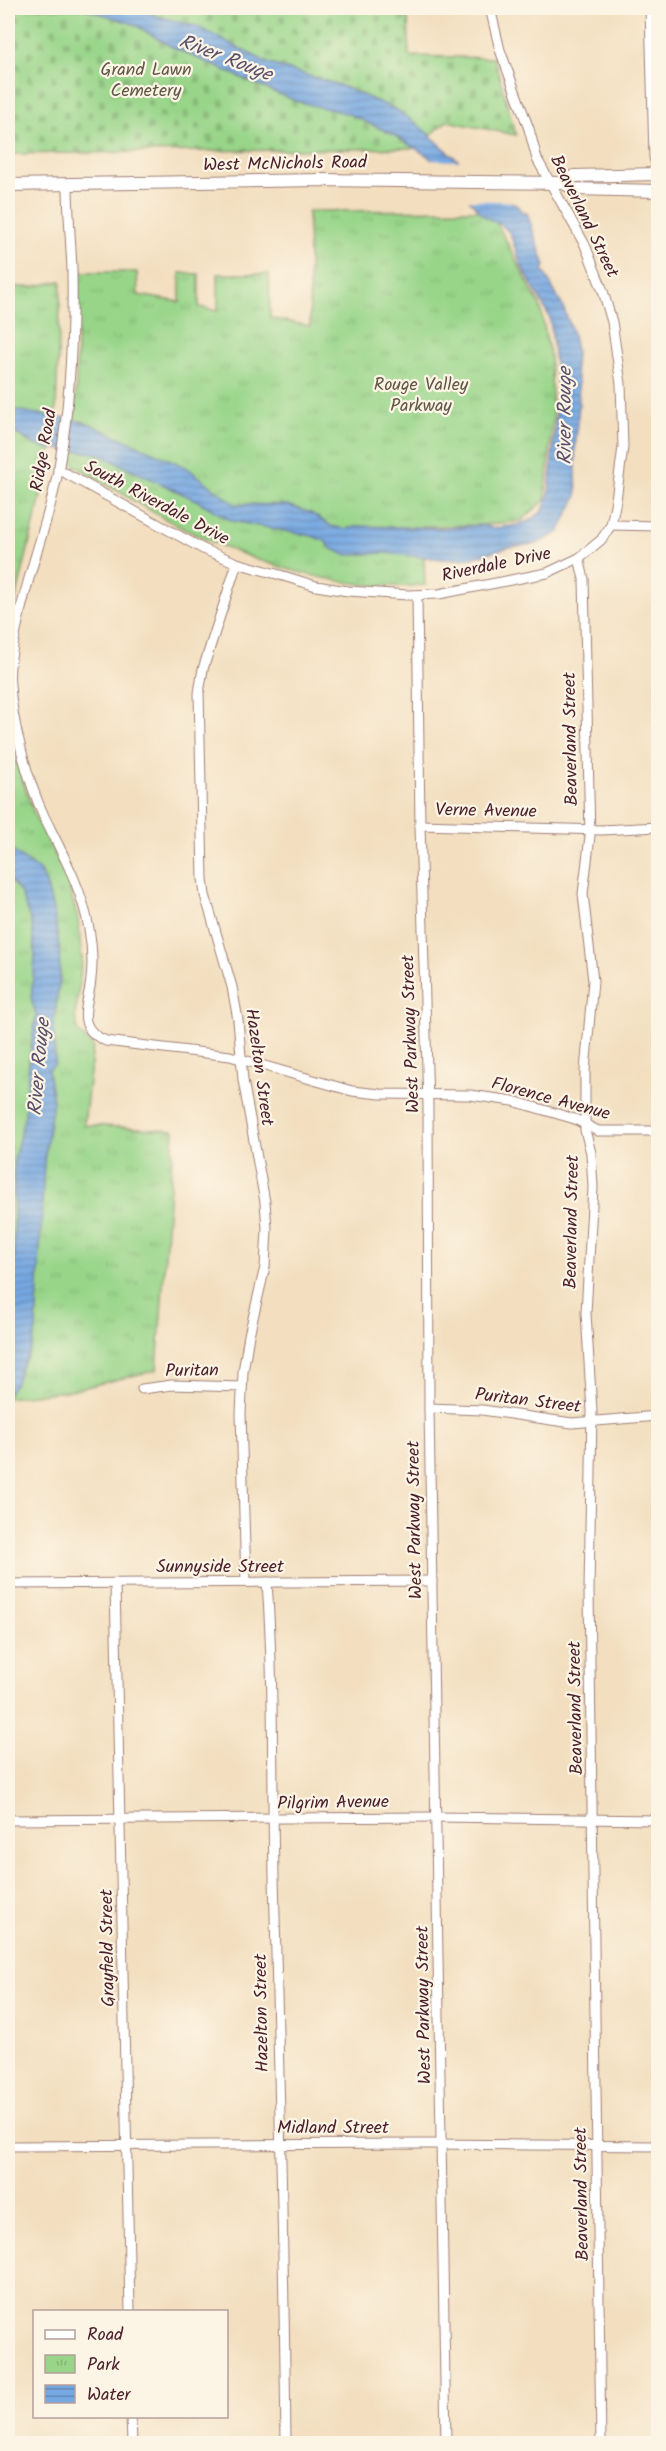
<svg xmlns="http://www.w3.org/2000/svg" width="666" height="2451" font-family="Kalam,sans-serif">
<defs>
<pattern id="cemetery-stones" width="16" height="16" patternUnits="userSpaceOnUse" patternTransform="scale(1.5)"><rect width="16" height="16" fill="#98d589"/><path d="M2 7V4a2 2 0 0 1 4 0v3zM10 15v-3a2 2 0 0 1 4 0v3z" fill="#84b676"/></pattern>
<pattern id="park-tufts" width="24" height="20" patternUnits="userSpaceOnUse" patternTransform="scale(1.5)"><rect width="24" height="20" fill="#98d589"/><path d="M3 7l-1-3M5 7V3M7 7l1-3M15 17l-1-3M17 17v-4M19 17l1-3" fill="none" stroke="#84b676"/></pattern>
<pattern id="water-rules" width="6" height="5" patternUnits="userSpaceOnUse" patternTransform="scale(1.5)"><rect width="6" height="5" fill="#76a8e2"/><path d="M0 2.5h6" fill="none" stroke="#6388b7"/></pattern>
</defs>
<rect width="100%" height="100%" fill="#fcf5e5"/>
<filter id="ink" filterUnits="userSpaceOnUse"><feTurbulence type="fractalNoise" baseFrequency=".0167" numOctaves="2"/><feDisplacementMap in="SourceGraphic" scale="12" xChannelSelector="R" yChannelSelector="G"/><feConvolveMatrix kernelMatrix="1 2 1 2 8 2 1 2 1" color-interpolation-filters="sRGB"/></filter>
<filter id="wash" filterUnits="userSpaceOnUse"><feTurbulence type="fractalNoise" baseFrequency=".008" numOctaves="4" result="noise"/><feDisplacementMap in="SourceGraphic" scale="24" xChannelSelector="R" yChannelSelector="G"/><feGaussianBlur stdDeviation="1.35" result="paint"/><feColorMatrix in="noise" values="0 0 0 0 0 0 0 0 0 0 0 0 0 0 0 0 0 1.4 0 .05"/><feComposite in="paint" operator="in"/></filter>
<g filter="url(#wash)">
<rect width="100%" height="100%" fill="#f3dfc0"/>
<!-- cemetery -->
<polygon fill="url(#cemetery-stones)" stroke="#717a5a" stroke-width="1.5" points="8,8 408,8 409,56 494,58 516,135 447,121 416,148 8,154"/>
<!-- park -->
<g fill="url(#park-tufts)" stroke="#717a5a" stroke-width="1.5">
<path d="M490 210 540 306 550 356 553 418 545 500 521 521 481 525 423 526 425 585C344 592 258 564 186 530 148 511 111 486 74 465L70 455 76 392 78 272H137L138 295 180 302V273L199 274V307L218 311V274H269L270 318 310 326 308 211Z"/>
<polygon points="61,281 56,408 49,462 14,607 8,607 8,287 32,287"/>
<polygon points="8,747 13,750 34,814 67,879 78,919 82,960 75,1018 79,1033 93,1046 84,1125 174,1130 157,1370 73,1390 8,1398"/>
</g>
<!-- water -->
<g fill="url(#water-rules)" stroke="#606486" stroke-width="1.5">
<polygon points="82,8 138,8 157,16 198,27 270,64 339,85 397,110 416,123 487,186 517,205 522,212 527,213 545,266 543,270 564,309 572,331 576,351 575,369 578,382 579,404 575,451 577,496 559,532 537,544 509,547 471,558 444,559 384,553 346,555 332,549 325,541 312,536 232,521 198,501 96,453 46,448 35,445 19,435 8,433 8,409 85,422 186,467 235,504 287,505 311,513 331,526 345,529 360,526 447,528 481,525 495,528 517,525 529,521 543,511 549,493 558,391 550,318 521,265 510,233 502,225 485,217 428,156 392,134 349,114 299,102 271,91 170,46 134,24"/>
<polygon points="8,848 39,870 45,880 54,913 59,946 60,976 54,1023 55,1064 48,1070 53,1101 44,1162 36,1331 31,1349 19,1372 16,1383 8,1393 8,1295 14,1253 14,1159 25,1114 29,1061 36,1015 31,998 35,957 32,924 20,892 8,878"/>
</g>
<!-- pier -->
<polygon fill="#f3dfc0" points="428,160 462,161 488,183 518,202 464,200"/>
</g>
<g filter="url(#ink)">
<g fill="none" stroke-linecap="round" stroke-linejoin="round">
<!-- street casing -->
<g stroke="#9e7f76" stroke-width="11">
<g id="street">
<polyline points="650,8 654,157 658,172"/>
<path d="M68 184C68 213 71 242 72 270 73 334 71 397 60 460 51 517 28 570 17 627 13 646 8 665 10 685 12 723 28 782 44 816 62 853 82 888 89 929 92 946 93 962 91 979 89 1005 73 1027 106 1041L230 1056 352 1091 380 1094 470 1095 513 1101 575 1119 598 1131H658"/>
<polyline points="58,469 203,549 237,563 280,575 316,586 348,591 408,595 439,594 547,573 579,558 601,540 611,525 616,500 623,447 621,384 612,322 603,291 585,245 537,159 529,129 500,50 490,8"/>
<polyline points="611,525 658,526"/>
<polyline points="579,558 584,579 590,836 583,894 593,981 585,1071 585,1130 591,1153 593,1187 586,1313 592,1411 589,1591 601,2444"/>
<polyline points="237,563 203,669 199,693 203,879 205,895 232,987 238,1020 243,1080 265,1202 267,1229 265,1267 249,1335 243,1372 241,1414 246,1582"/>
<polyline points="417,595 420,825 428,1106 429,1408 446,2444"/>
<polyline points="420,825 602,830 658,827"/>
<polyline points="142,1389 172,1385 242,1387"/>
<polyline points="429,1408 482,1410 572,1423 658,1416"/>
<path d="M267 1582C274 1680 272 1778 274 1877 279 2066 284 2254 286 2444"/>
<polyline points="115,1583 130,2312"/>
<polyline points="8,1584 432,1581"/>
<polyline points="8,1820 436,1817 658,1820"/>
<polyline points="8,2146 426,2144 658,2146"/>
<polyline points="131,2416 132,2444"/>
</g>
</g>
<!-- secondary casing -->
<g stroke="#9e7f76" stroke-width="14">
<g id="secondary">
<polyline points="563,183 574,176 658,174"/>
<polyline points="8,185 319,180 563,183 575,189 658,191"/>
</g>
</g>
<!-- street -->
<use href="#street" stroke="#fff" stroke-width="9"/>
<!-- secondary -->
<use href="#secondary" stroke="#fff" stroke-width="12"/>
</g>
</g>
<g text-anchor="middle" stroke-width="4.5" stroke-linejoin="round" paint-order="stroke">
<!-- park labels -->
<g font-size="18" fill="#615647" stroke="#fcf5e5">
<text x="146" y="75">Grand Lawn<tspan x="146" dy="21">Cemetery</tspan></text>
<text x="421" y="390">Rouge Valley<tspan x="421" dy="21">Parkway</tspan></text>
</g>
<!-- street labels -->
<g font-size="18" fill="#4a1f2b" stroke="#fcf5e5">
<text transform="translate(285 163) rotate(-1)" y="6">West McNichols Road</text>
<text transform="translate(585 216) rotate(64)" y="6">Beaverland Street</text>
<text transform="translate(43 450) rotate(-80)" y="6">Ridge Road</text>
<text transform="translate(157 502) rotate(28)" y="6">South Riverdale Drive</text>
<text transform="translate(496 564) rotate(-12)" y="6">Riverdale Drive</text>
<text transform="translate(570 739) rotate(-91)" y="6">Beaverland Street</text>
<text transform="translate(486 810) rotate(1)" y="6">Verne Avenue</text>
<text transform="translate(410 1034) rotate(-92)" y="6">West Parkway Street</text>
<text transform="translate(260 1067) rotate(82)" y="6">Hazelton Street</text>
<text transform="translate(551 1098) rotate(15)" y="6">Florence Avenue</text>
<text transform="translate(571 1222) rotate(-89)" y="6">Beaverland Street</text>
<text transform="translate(192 1370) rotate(-1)" y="6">Puritan</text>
<text transform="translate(528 1400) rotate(7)" y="6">Puritan Street</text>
<text transform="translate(414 1520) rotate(-91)" y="6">West Parkway Street</text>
<text x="220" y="1572">Sunnyside Street</text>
<text transform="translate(575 1708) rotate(-91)" y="6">Beaverland Street</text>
<text transform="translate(333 1802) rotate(-1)" y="6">Pilgrim Avenue</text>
<text transform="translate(107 1948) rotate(-91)" y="6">Grayfield Street</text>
<text transform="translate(423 2005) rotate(-91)" y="6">West Parkway Street</text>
<text transform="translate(261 2013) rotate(-91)" y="6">Hazelton Street</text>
<text x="333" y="2133">Midland Street</text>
<text transform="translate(581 2194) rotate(-91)" y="6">Beaverland Street</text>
</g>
<!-- water labels -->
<g font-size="20" font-style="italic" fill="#594f6b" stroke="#fcf5e5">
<text transform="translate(226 57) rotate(21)" y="7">River Rouge</text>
<text transform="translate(564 416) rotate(-90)" y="7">River Rouge</text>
<text transform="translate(38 1067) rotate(-85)" y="7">River Rouge</text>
</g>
</g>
<!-- margin -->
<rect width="666" height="2451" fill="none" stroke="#fcf5e5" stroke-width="30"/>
<!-- legend -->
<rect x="33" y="2310" width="195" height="108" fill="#fcf5e5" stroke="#b59f9b" stroke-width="1.5"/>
<rect x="45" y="2330" width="30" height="9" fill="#ffffff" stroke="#b59f9b" stroke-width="1.5"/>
<text x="87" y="2340" font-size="18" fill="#4a1f2b">Road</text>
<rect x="45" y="2355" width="30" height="18" fill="url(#park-tufts)" stroke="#b59f9b" stroke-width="1.5"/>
<text x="87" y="2370" font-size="18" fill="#4a1f2b">Park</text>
<rect x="45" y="2385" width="30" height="18" fill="url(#water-rules)" stroke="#b59f9b" stroke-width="1.5"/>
<text x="87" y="2400" font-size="18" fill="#4a1f2b">Water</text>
</svg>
